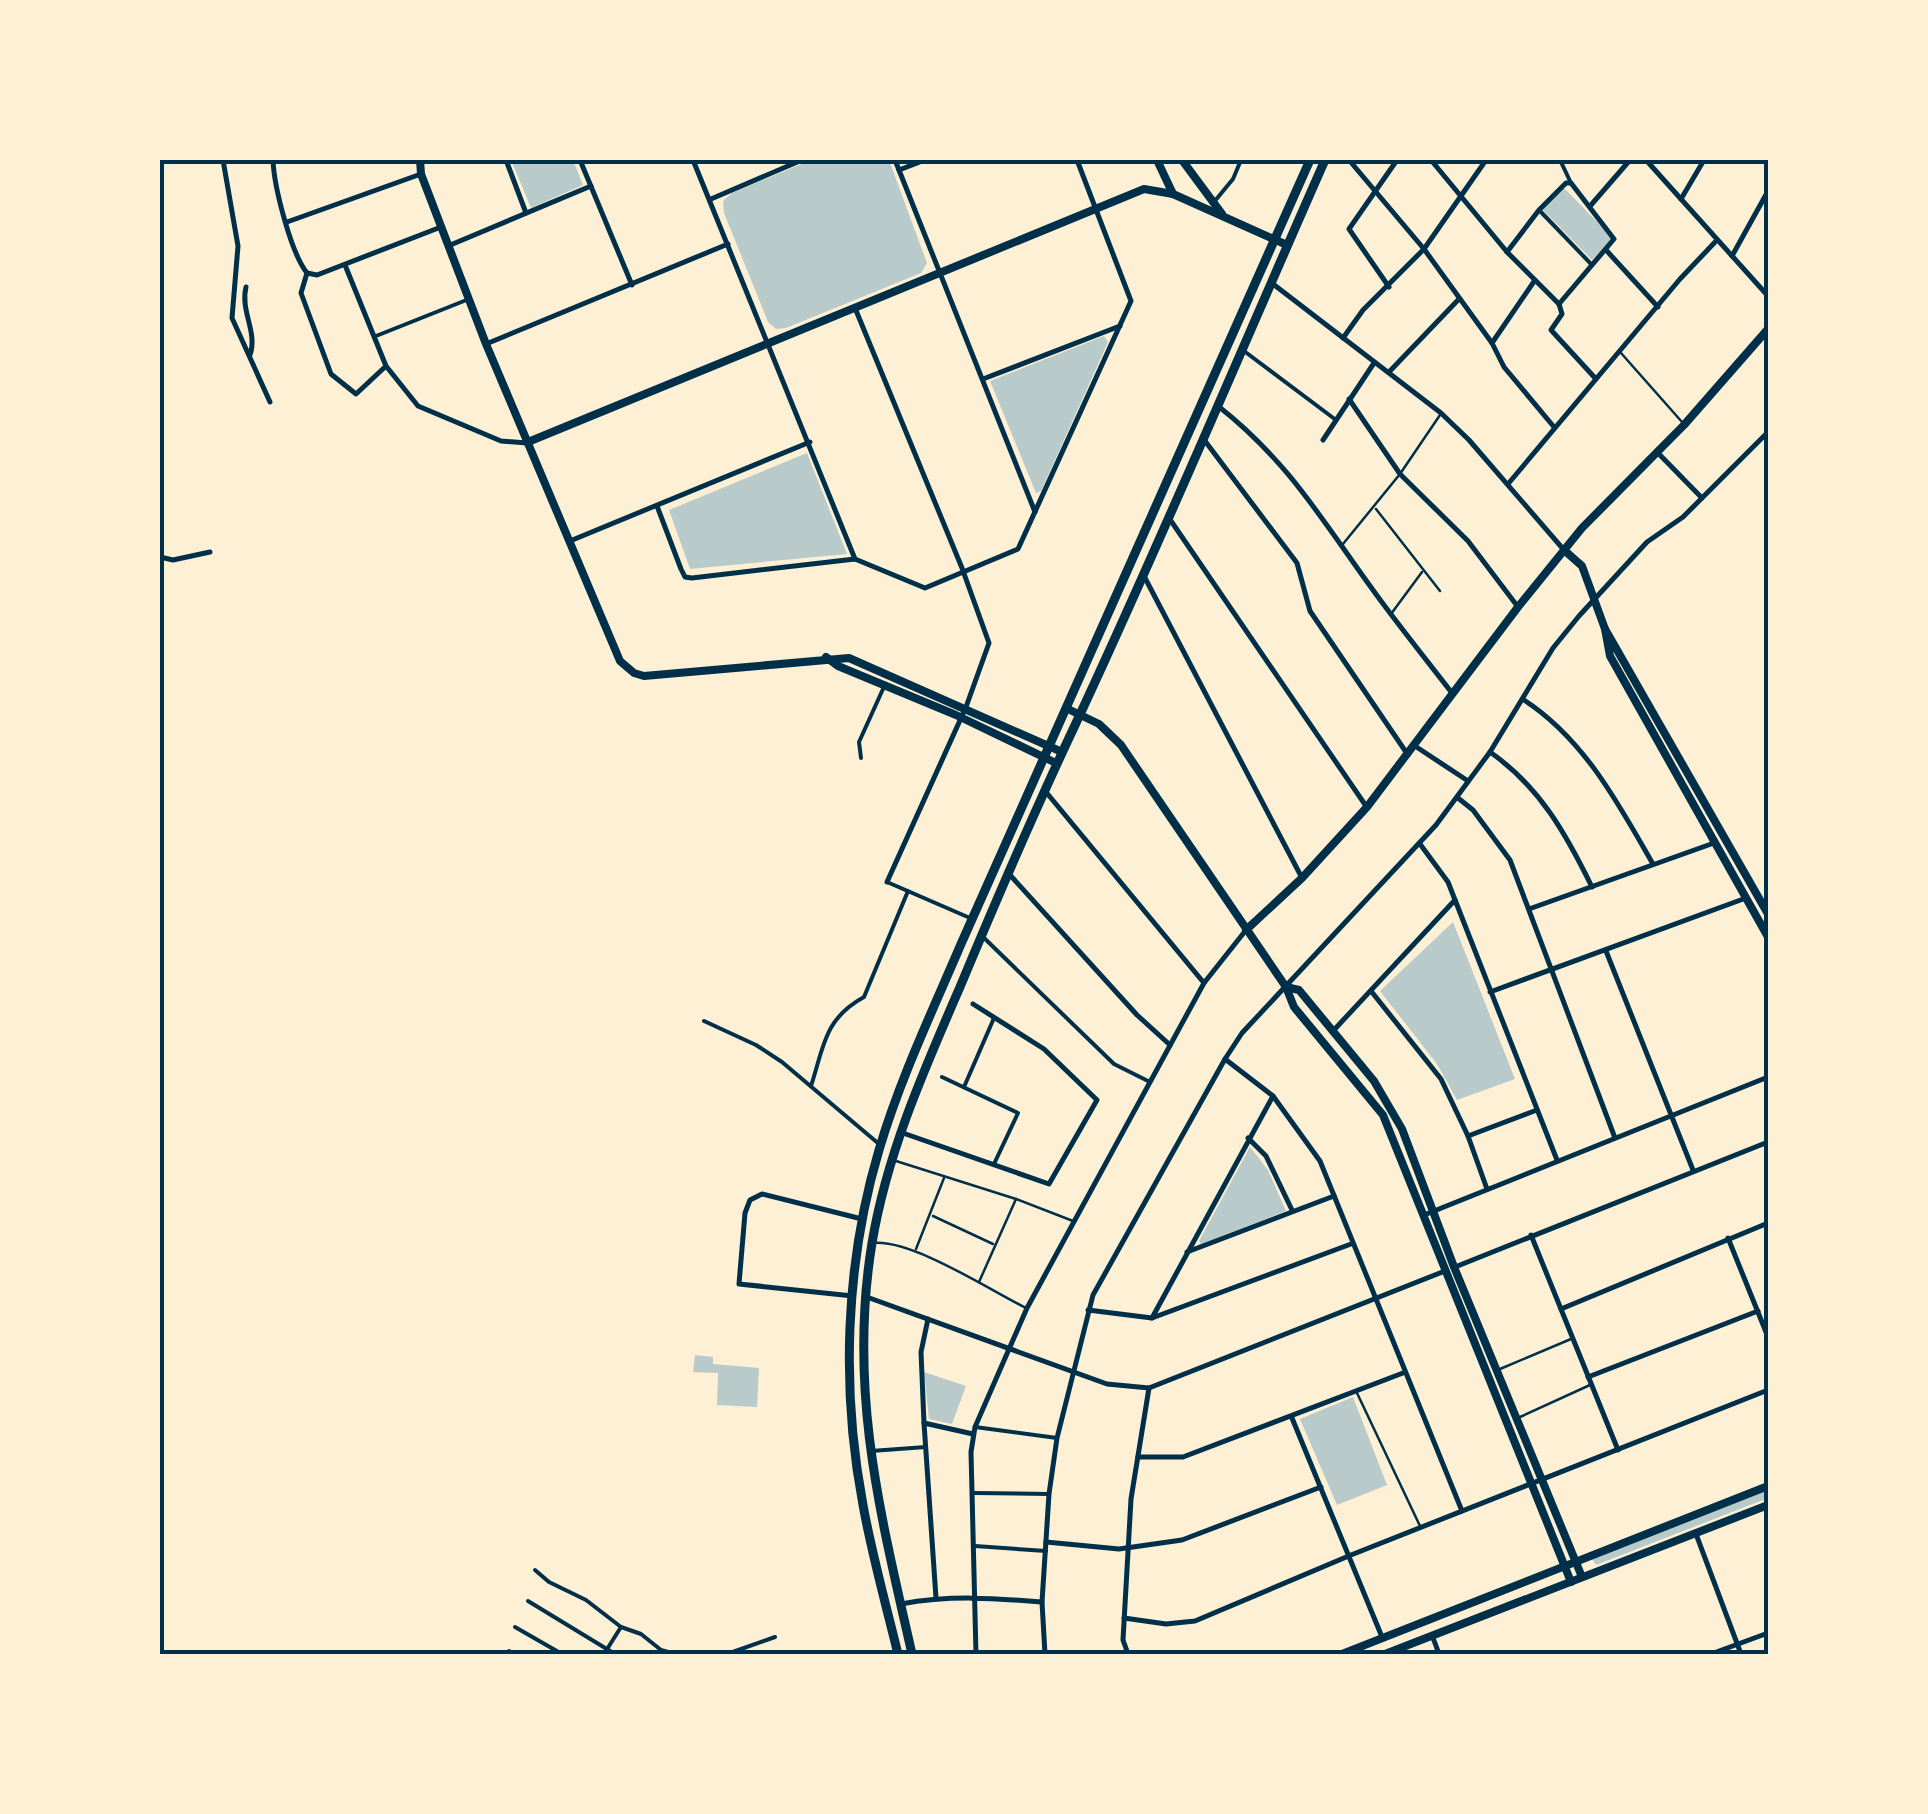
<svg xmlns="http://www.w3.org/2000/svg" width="1928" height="1814" font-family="Barlow,sans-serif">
<rect width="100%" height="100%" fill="#fdf0d5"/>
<!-- green -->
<g fill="#b9caca">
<polygon points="511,160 573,160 583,185 531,208"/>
<polygon points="811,160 889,160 927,263 921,273 786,328 776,329 768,322 724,213 723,201 732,193"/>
<polygon points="1559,189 1565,189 1611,236 1611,240 1592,260 1542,209"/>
<polygon points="1104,336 1108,342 1041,491 1036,493 990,381"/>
<polygon points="807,453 847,554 690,569 669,510"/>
<polygon points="1453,922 1515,1079 1457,1100 1437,1064 1380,991"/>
<polygon points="1250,1147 1268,1170 1286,1211 1201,1244 1199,1241"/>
<polygon points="695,1355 713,1357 713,1364 759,1368 757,1407 717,1405 718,1373 693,1372"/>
<polygon points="924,1372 966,1386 952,1424 929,1419"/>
<polygon points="1353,1397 1387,1485 1337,1505 1300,1419"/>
<polygon points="1768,1489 1768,1498 1596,1565 1592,1559"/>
</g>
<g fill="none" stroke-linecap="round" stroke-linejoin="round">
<!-- service -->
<g stroke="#003049" stroke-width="2.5">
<polyline points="1621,353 1682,422"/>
<polyline points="1376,509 1440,591"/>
<polyline points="1343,544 1400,474 1440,415"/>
<polyline points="1391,614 1422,572"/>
<polyline points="896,1161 1016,1199 1073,1221"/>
<polyline points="933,1216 993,1244"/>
<path d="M874 1243C913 1240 988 1289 1026 1308"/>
<polyline points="916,1249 944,1178"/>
<polyline points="979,1282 1016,1199"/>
<polyline points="1500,1369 1571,1339"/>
<polyline points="1357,1393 1420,1526"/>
<polyline points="1520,1417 1590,1385"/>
</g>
<!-- pedestrian -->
<g stroke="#003049" stroke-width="4">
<polyline points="1560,160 1571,183"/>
<polyline points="1214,202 1233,179 1241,160"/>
<polyline points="1540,211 1592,265"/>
<polyline points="376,336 469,299"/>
<polyline points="1244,351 1336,420"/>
<polyline points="861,758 859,742 883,689"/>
<polyline points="887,882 970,918"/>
<polyline points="981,935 1114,1064 1150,1082"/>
<polyline points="704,1021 756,1045 782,1062 879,1144"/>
<polyline points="942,1077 1018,1113 994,1164"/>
<path d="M811 1086C824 1046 824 1019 864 997L908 891"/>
<polyline points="964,1087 994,1018"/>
<polyline points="975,1427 1057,1438"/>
<polyline points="871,1451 926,1447"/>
<polyline points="974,1493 1049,1494"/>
<polyline points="975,1546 1046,1551"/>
<polyline points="535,1570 549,1582 586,1600 621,1627 641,1634 661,1650 675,1654"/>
<polyline points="528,1601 615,1654"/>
<polyline points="515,1627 562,1654"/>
<polyline points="509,1651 514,1654"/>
<polyline points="604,1654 621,1627"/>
<polyline points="727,1654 775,1637"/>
</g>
<!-- minor -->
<g stroke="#003049" stroke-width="5">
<polyline points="223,160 238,246 232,318 270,402"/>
<path d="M273 160C274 187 291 253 307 273"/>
<polyline points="506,160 526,213"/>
<polyline points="580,160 632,285"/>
<polyline points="693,160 855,559"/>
<polyline points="895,160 1035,512"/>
<polyline points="1349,160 1424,249 1492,343 1504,367 1554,427"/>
<polyline points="1431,160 1507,252 1559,304"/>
<polyline points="1646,160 1768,296"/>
<polyline points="899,170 925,160"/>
<polyline points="711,199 802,160"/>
<polyline points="1681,199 1704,160"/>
<polyline points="1591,205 1630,160"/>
<polyline points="287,222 421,174"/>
<polyline points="448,246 591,186"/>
<polyline points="1606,250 1658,307"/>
<polyline points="1507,252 1539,210 1566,183 1571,183 1614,239 1559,304"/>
<polyline points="1732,256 1768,191"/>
<polyline points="345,265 386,366 418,406 501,441 527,443"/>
<polyline points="307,273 301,293 331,374 356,394 386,366"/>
<polyline points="307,273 317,275 441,227"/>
<polyline points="1273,284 1441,413 1469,440 1564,550"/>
<path d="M246 287C240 311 258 332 250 355"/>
<polyline points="1389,287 1349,229 1397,160"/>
<polyline points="1559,304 1562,314 1551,330 1596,379"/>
<polyline points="855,308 962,568 989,643 966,707 887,882"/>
<polyline points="1343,338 1363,310 1424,249 1486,160"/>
<polyline points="1492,343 1535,280"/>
<polyline points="486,344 728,244"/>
<polyline points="1389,372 1459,299"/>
<polyline points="983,379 1120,326"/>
<polyline points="1349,399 1400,474 1468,541 1518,607"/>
<path d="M1218 406C1292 464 1326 527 1381 601 1404 632 1428 662 1452 693"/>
<polyline points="1323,440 1374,363"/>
<polyline points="1205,441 1297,563 1310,611 1408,755"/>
<polyline points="1658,453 1702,498"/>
<polyline points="1508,484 1680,279 1717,240"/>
<polyline points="657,506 681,569 685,577 692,578 855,559 925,588 1018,549 1131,301 1077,160"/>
<polyline points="1169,518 1366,806"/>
<polyline points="570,541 810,442"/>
<polyline points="160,557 173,560 210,552"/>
<polyline points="1144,576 1302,878"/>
<path d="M1524 700C1584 739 1618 803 1653 864"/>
<polyline points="1415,746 1468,781"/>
<path d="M1490 752C1540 787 1566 834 1592 887"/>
<polyline points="1046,792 1204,983"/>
<polyline points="1458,798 1473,810 1510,860 1615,1138"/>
<polyline points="1420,844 1448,882 1557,1160"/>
<polyline points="1010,875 1137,1015 1170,1045"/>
<polyline points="1529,909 1714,843"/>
<polyline points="1606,951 1693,1170"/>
<polyline points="1371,991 1441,1079 1468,1136 1487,1189"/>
<polyline points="1490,992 1746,898"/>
<polyline points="1333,1031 1455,900"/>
<polyline points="1225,1059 1273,1096 1320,1161 1462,1511"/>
<polyline points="900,1132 1049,1184 1097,1100 1044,1049 973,1004"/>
<polyline points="1468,1136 1537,1110"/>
<polyline points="1248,1138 1266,1156 1292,1210"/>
<polyline points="1424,1215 1768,1077"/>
<polyline points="1531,1235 1618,1450"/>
<polyline points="1728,1238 1768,1337"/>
<polyline points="1187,1252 1334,1196"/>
<polyline points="1455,1267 1768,1142"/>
<polyline points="853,1296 739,1284 745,1213 750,1200 762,1194 862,1219"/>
<polyline points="864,1296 1107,1384 1149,1388 1445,1271"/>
<polyline points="1561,1309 1768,1223"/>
<polyline points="1088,1310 1152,1318 1351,1244"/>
<polyline points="1152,1318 1273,1096"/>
<polyline points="928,1319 921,1352 924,1423 936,1598"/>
<polyline points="1588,1377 1758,1311"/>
<polyline points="1292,1418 1382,1637"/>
<polyline points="924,1423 973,1434"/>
<polyline points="1138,1457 1183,1457 1403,1373"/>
<polyline points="1696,1534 1741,1654"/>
<polyline points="1046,1542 1119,1549 1182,1540 1321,1487"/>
<path d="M901 1604C949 1595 993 1598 1042 1602"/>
<polyline points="1124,1618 1166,1624 1195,1621 1351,1555 1768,1390"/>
<polyline points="1432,1635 1439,1654"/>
<polyline points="976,1654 971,1452 975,1427 1027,1308 1204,983 1246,930"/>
<polyline points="1045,1654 1042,1602 1049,1494 1057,1438 1093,1295 1225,1059 1242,1033 1436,825 1490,752 1553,648 1579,616 1647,542 1683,517 1768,432"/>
<polyline points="1128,1654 1123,1640 1131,1499 1149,1388"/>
<polyline points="1711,1654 1768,1633"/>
</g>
<!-- tertiary -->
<g stroke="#003049" stroke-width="8">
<polyline points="420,160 421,174 486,344 620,661 634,673 644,676 849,658 1062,752"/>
<polyline points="1157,160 1173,194"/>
<polyline points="1182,160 1222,214"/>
<polyline points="528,442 1144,189 1173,194 1287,245"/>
<polyline points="1564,550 1582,566 1605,629"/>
<polyline points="826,657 838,666 956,715 1056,763"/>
<polyline points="1068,709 1099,724 1121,745 1286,987 1294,1007 1383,1115 1571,1582"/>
<polyline points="1768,914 1605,629 1610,656 1768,937"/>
<polyline points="1246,930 1302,878 1367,807 1518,607 1582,528 1684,425 1768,329"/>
<polyline points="1286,987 1299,990 1374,1081 1402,1129 1454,1267 1582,1577"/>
</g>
<!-- secondary -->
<g stroke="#003049" stroke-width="8">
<polyline points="1342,1654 1768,1486"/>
<polyline points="1385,1654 1768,1505"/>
</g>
<!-- primary -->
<g stroke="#003049" stroke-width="9">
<path d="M898 1654C886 1605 872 1555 863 1505 841 1389 845 1264 879 1150 900 1079 932 1012 961 944L1310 160"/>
<path d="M912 1654C880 1513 848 1389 872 1243 887 1153 924 1070 960 987 997 898 1035 810 1076 723 1163 537 1242 348 1325 160"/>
</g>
</g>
<!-- border -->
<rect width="1928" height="1814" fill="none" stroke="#fdf0d5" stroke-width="325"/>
<rect x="162" y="162" width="1604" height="1490" fill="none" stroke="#003049" stroke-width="4"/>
</svg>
